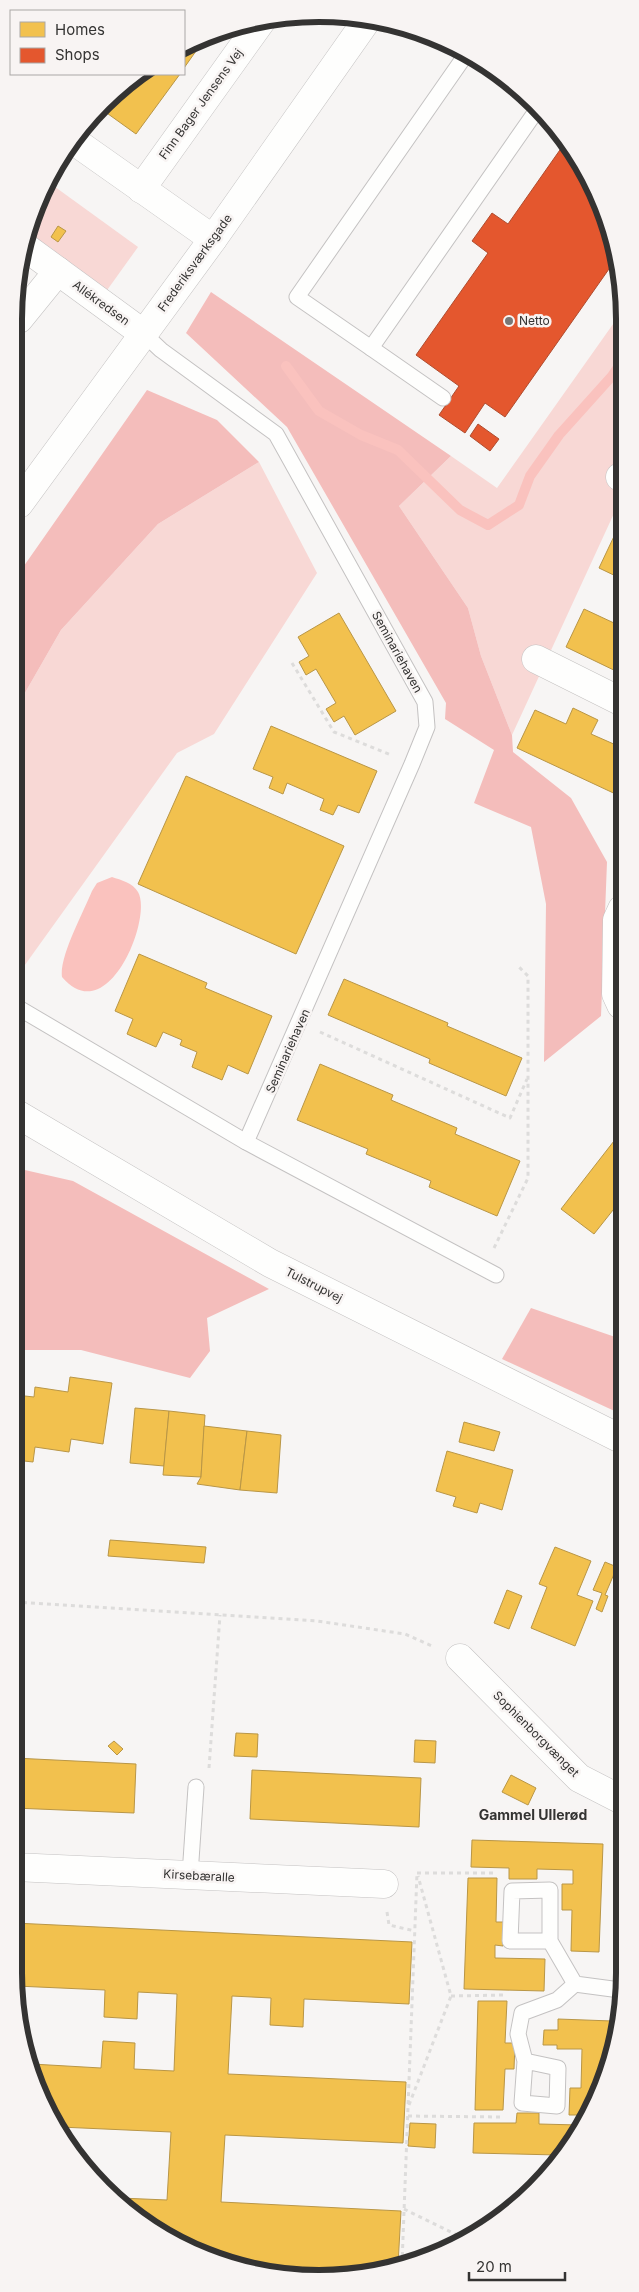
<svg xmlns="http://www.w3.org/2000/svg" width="639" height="2292" font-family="Inter,sans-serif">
<rect width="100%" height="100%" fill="#f7f5f4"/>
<!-- green -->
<g fill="#f8d8d5">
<polygon points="51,184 138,247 105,293 29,236"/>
<polygon points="623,310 622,496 512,735 481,656 468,608 399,506 451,456 497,488"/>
<polygon points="259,462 317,573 214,734 177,753 17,976 18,705 61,630 158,524"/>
</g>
<!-- forest -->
<g fill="#f4bdbb">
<polygon points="211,292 451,456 399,506 468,608 481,656 512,735 513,752 571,798 607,862 601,1016 544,1062 546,904 531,827 474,803 494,750 445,719 446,703 287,427 186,333"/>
<polygon points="147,390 217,420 259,462 158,524 61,630 18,705 19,573"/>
<polygon points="16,1168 73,1181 269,1289 207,1318 210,1351 190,1378 81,1350 16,1350"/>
<polygon points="531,1308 621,1339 621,1414 502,1359"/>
</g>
<!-- water -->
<path fill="#fac2be" d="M112 877C121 880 133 883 138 892 153 917 108 1031 62 977 59 957 84 911 92 891L97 883Z"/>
<!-- homes -->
<g fill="#f2c14e" stroke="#b99646">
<polygon points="201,44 184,68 184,51"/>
<polygon points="141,74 180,74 136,134 104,111"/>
<polygon points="58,226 66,231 58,242 51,237"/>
<polygon points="617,530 622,532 622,579 599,568"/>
<polygon points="622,608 622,674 566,647 584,609 614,623"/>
<polygon points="339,613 396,711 355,735 344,716 334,722 326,709 336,703 316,669 306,675 299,662 309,656 298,637"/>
<polygon points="573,708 598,720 591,734 616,745 622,731 622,797 517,748 535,710 566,724"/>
<polygon points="271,726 377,771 359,813 338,805 333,815 320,810 324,799 287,783 283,794 269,788 273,777 253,769"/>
<polygon points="186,776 344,846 296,954 138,884"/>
<polygon points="139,954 207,983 205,988 272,1016 248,1074 228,1065 222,1080 192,1067 197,1052 180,1045 182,1040 163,1032 156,1047 127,1034 133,1019 115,1011"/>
<polygon points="344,979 448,1023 447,1026 522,1058 506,1096 429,1063 430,1059 328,1015"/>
<polygon points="320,1064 393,1095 391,1100 457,1128 455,1134 520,1161 497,1216 429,1187 431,1181 366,1154 368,1149 297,1120"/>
<polygon points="621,1132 621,1200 594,1234 561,1209"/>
<polygon points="70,1377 112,1383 103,1444 71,1439 69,1452 35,1447 33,1462 15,1460 16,1395 34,1397 35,1387 68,1392"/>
<polygon points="135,1408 169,1411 164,1466 130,1463"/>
<polygon points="169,1411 205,1415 201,1477 163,1475"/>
<polygon points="464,1422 500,1432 494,1451 459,1442"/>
<polygon points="204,1426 247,1431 240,1490 197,1484 201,1477"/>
<polygon points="247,1431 281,1435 277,1493 240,1490"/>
<polygon points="447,1451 513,1470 502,1510 480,1503 477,1513 453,1506 456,1497 436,1491"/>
<polygon points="110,1540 206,1547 204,1563 108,1556"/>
<polygon points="555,1547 591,1561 577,1595 593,1601 575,1646 531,1628 547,1587 539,1584"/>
<polygon points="605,1562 617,1567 605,1595 608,1596 602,1612 596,1609 602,1593 593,1590"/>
<polygon points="507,1590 522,1596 509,1629 494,1623"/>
<polygon points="236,1733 258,1734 257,1757 234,1756"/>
<polygon points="415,1740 436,1741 435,1763 414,1762"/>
<polygon points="114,1741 123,1749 117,1755 108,1746"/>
<polygon points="14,1758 136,1764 134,1813 14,1808"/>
<polygon points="252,1770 421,1778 419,1827 250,1819"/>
<polygon points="511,1775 536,1788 528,1805 502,1792"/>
<polygon points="472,1840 603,1844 599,1952 571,1951 572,1910 562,1910 562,1884 573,1884 573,1870 537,1869 537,1879 509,1879 509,1868 471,1867"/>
<polygon points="468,1878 497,1878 496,1922 504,1922 503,1946 495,1945 495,1958 545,1959 544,1991 464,1989"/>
<polygon points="14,1923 412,1942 409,2004 304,1999 303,2027 270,2025 271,1998 232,1996 228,2074 406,2082 403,2143 225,2135 221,2202 401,2211 398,2265 299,2278 184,2247 120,2198 167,2200 171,2132 60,2127 37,2089 32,2064 101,2068 103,2041 135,2043 134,2069 174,2071 177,1994 138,1992 137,2019 104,2017 105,1990 16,1986 14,1972"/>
<polygon points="478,2001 507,2001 505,2043 515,2043 514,2069 505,2069 503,2110 475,2110"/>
<polygon points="558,2019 612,2021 610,2056 584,2126 558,2155 473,2153 474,2123 516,2123 517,2113 539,2113 539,2124 579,2125 580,2115 569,2115 570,2088 581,2088 582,2049 557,2049 557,2045 543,2045 544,2030 558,2030"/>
<polygon points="410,2123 436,2124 435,2148 408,2146"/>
</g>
<!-- shops -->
<g fill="#e4572e" stroke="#af4c2f">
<polygon points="562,147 572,154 594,185 616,259 505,417 485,403 465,433 439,415 459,386 416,355 488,253 472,241 492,213 508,224"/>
<polygon points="478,424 499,439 490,451 470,436"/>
</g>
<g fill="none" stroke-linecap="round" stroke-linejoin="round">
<!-- stream -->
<polyline stroke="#fac2be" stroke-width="10" points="286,366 319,411 361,435 398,450 460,510 488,525 519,505 530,476 559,435 612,376 623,360"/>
<!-- service casing -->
<g stroke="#c4c2c2" stroke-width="17">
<g id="service">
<polyline points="467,53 297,297 371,348 539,107"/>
<polyline points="144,334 161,350 276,434 425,702 427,727 412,764 246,1142"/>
<polyline points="371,348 443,398"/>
<polyline points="17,1007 246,1142 496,1275"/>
<polyline points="190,1875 196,1787"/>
<polyline points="550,1941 510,1941 512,1891 550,1890 550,1941 575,1984 620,1990"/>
<polyline points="525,2061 522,2103 557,2106 558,2068 525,2061 518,2034 522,2013 557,2000 575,1984"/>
</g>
</g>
<!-- minor casing -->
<g stroke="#c4c2c2" stroke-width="29">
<g id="minor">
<polyline points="74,141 213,239"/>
<polyline points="141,189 262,20"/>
<polyline points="25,247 144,334"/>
<polyline points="19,319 58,271"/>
<polyline points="620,477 622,478"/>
<polyline points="536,659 622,702"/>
<polyline points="621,1005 616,994 617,920 622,909"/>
<polyline points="460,1658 579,1778 620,1799"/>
<polyline points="14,1867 384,1884"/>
</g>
</g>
<!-- tertiary casing -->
<g stroke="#c4c2c2" stroke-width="29">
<g id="tertiary">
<polyline points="19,504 213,239 367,20"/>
<polyline points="17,1114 270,1263 621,1439"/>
</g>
</g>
<!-- path -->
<g stroke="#dddcdb" stroke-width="3" stroke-dasharray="4 4" stroke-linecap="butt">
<polyline points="292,663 334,732 391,755"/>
<polyline points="320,1032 510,1118 527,1079"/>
<polyline points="494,1248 528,1178 528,976 518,966"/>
<polyline points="15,1602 317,1621 405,1634 432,1646"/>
<polyline points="209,1768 220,1615"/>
<polyline points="417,1873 494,1873 496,1875"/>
<polyline points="387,1912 389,1925 415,1931"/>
<polyline points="451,1996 505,1995"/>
<polyline points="409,2105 451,1996 418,1876"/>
<polyline points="408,2116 502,2117"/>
<polyline points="404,2209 463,2238"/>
<polyline points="402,2264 417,1873"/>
</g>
<!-- service -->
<use href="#service" stroke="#fefefd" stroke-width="15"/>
<!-- minor -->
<use href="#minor" stroke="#fefefd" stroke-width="28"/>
<!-- tertiary -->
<use href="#tertiary" stroke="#fefefd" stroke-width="28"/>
</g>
<!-- markers -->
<circle fill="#787776" stroke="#f8f4f3" stroke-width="2" cx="509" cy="321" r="5"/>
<g text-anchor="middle" stroke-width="5" stroke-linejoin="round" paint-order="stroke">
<!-- street labels -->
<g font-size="12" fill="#343332" stroke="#f8f4f3">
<text transform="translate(201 104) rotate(-54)" y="4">Finn Bager Jensens Vej</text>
<text transform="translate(195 263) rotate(-54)" y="4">Frederiksværksgade</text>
<text transform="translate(101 303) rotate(36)" y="4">Allékredsen</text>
<text transform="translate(397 652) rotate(61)" y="4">Seminariehaven</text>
<text transform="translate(288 1051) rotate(-66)" y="4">Seminariehaven</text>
<text transform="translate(314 1285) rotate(27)" y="4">Tulstrupvej</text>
<text transform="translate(536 1734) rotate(45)" y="4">Sophienborgvænget</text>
<text transform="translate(199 1876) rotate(3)" y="4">Kirsebæralle</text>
</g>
<!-- poi labels -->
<g font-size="12" fill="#343332" stroke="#f8f4f3" text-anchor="start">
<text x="519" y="325">Netto</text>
</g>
<!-- neighbourhood labels -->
<g font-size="14" font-weight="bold" fill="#343332" stroke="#f8f4f3">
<text x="533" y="1820">Gammel Ullerød</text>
</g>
</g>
<!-- crop -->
<path d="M0 0H639V2292H0ZM319 22H319A297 297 0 0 1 616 319V1973A297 297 0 0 1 319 2270H319A297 297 0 0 1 22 1973V319A297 297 0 0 1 319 22Z" fill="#f8f4f3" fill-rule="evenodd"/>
<path fill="none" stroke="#343332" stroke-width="6" d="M319 22H319A297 297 0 0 1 616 319V1973A297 297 0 0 1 319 2270H319A297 297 0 0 1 22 1973V319A297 297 0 0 1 319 22Z"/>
<!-- legend -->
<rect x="10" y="10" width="175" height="65" fill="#f8f4f3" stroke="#aaa7a6"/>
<rect x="20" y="22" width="25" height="15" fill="#f2c14e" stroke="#aaa7a6"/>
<text x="55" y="35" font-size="15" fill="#343332">Homes</text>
<rect x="20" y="48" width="25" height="15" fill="#e4572e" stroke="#aaa7a6"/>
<text x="55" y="60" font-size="15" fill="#343332">Shops</text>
<!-- scale -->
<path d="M469 2272v8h96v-8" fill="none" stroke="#343332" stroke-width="2.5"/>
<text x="476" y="2272" font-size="15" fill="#343332" stroke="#f8f4f3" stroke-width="4" paint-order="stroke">20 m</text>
</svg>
